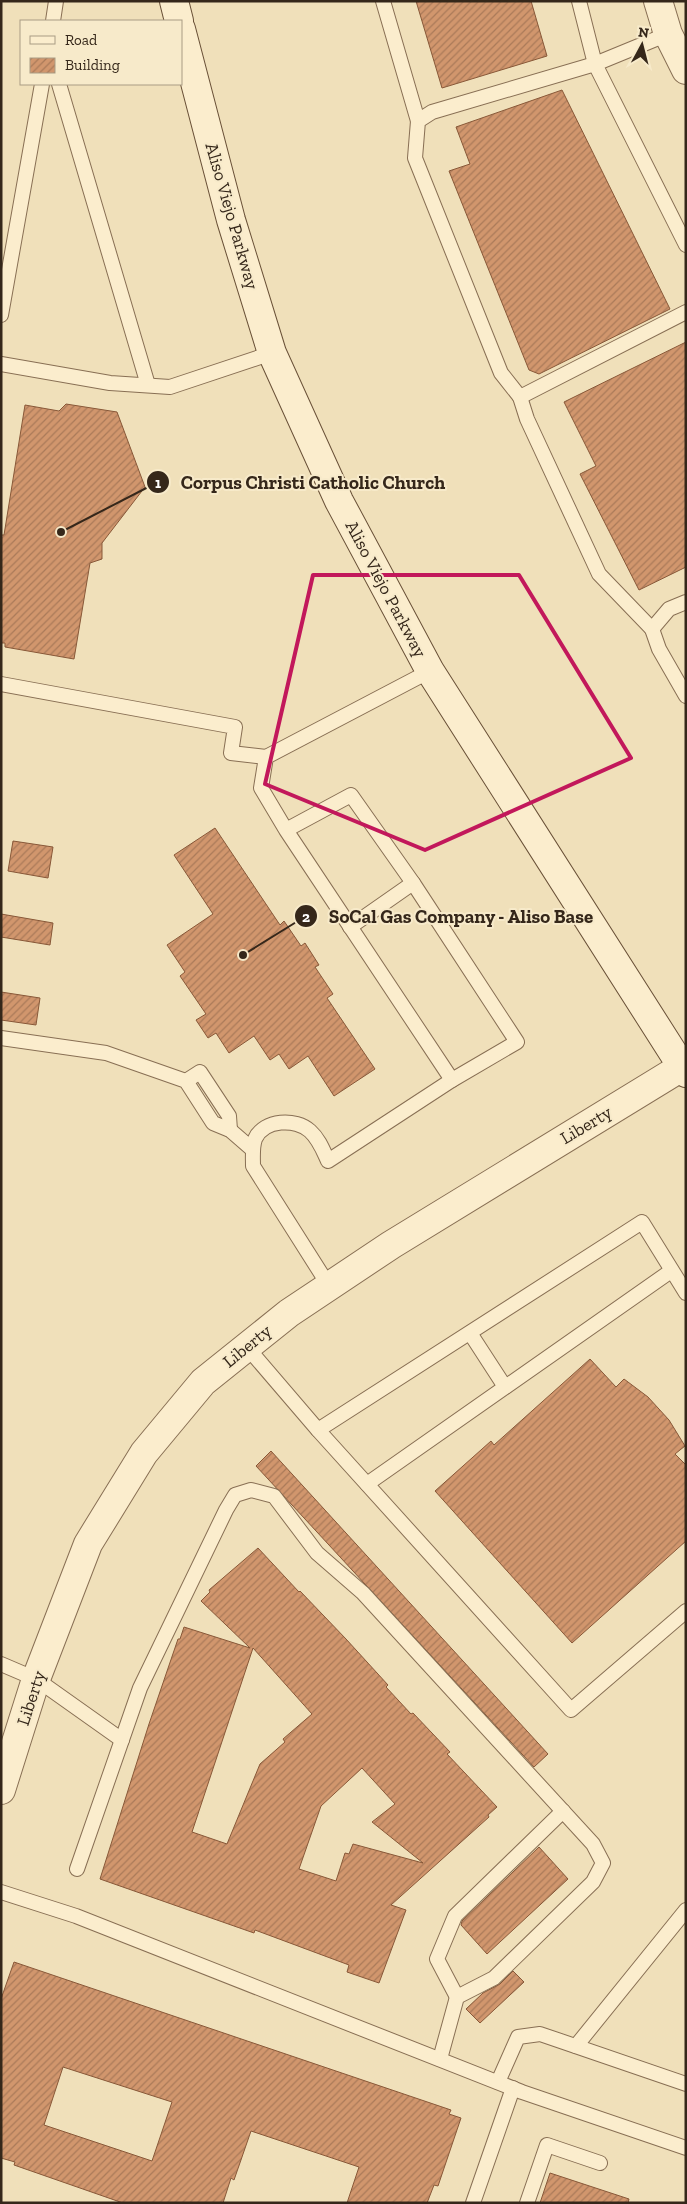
<svg xmlns="http://www.w3.org/2000/svg" width="687" height="2204" font-family="'Zilla Slab',serif">
<defs>
<pattern id="building-hatch" width="6" height="6" patternUnits="userSpaceOnUse" patternTransform="scale(1.25)"><rect width="6" height="6" fill="#d1966d"/><path d="M-1 1l2-2M0 6l6-6M5 7l2-2" fill="none" stroke="#aa7a59"/></pattern>
</defs>
<rect width="100%" height="100%" fill="#f0e0ba"/>
<!-- building -->
<g fill="url(#building-hatch)" stroke="#885838" fill-rule="evenodd">
<polygon points="416,1 531,1 547,56 442,88"/>
<polygon points="562,90 670,309 539,374 529,370 449,171 470,164 456,127"/>
<polygon points="686,342 686,567 639,590 580,474 596,466 564,402"/>
<polygon points="66,404 117,412 145,487 102,543 102,559 90,563 74,659 5,647 5,643 1,643 1,535 4,535 25,405 59,411"/>
<polygon points="215,828 280,925 284,921 301,946 305,943 319,965 315,967 333,994 327,998 375,1069 334,1096 308,1056 289,1069 279,1054 270,1060 254,1036 229,1053 216,1033 208,1038 196,1020 206,1014 180,976 185,972 167,945 213,914 174,855"/>
<polygon points="13,841 53,847 48,878 8,871"/>
<polygon points="1,914 53,923 50,945 1,937"/>
<polygon points="1,992 40,998 36,1025 1,1020"/>
<polygon points="590,1359 616,1387 624,1379 648,1397 669,1420 685,1446 675,1454 686,1465 686,1541 572,1643 435,1491 491,1441 494,1445"/>
<polygon points="271,1451 548,1754 534,1767 256,1466"/>
<path d="M258 1548 299 1592 300 1591 346 1639 388 1685 386 1687 411 1714 413 1713 450 1752 447 1754 497 1807 488 1815 489 1817 391 1905 406 1910 379 1983 347 1972 349 1965 255 1930 254 1933 100 1879 149 1724 178 1639H180L184 1627 250 1648 201 1601 210 1592 209 1590ZM253 1648 312 1714 283 1739 285 1742 260 1764 227 1844 192 1832ZM362 1768 395 1804 372 1822 423 1863 353 1844 349 1854 345 1853 336 1881 299 1869 321 1806Z"/>
<polygon points="539,1847 568,1879 487,1954 461,1925 462,1921"/>
<path d="M14 1962 451 2110 449 2114 461 2118 438 2186 434 2185 427 2203H347L359 2167 251 2131 234 2180 231 2178 223 2203H123L14 2165 15 2162 1 2158V1999ZM63 2067 172 2102 152 2161 44 2125Z"/>
<polygon points="513,1971 524,1982 480,2023 466,2009 483,1993 500,1984"/>
<polygon points="550,2173 629,2199 628,2203 540,2203"/>
</g>
<g fill="none" stroke-linecap="round" stroke-linejoin="round">
<!-- lane casing -->
<g stroke="#886f54" stroke-width="16">
<g id="lane">
<polyline points="383,1 418,121"/>
<polyline points="579,1 595,64 686,245"/>
<polyline points="53,21 56,1"/>
<polyline points="668,34 595,64 432,112 418,121 415,158 501,373 520,397 686,312"/>
<polyline points="59,84 148,385"/>
<polyline points="1,315 42,84"/>
<polyline points="1,364 110,383 170,387 272,353"/>
<polyline points="520,397 527,419 599,574 652,629"/>
<polyline points="686,602 669,609 652,629 659,649 686,696"/>
<polyline points="1,684 235,727 231,753 266,757"/>
<polyline points="286,830 452,1080 517,1042 413,883 351,795 286,830 261,788 266,757 430,671"/>
<polyline points="350,927 413,883"/>
<polyline points="1,1038 106,1053 186,1081 213,1123 230,1130 253,1150"/>
<polyline points="186,1081 200,1072 229,1116 230,1130"/>
<path d="M329 1286 253 1166C253 1157 252 1147 255 1139 264 1119 296 1118 310 1131 319 1139 323 1150 328 1161L452 1080"/>
<polyline points="470,1333 505,1387"/>
<polyline points="246,1346 318,1430 571,1710 686,1611"/>
<polyline points="318,1430 642,1222 686,1293"/>
<polyline points="367,1484 671,1271"/>
<polyline points="1,1664 36,1679 122,1740"/>
<polyline points="77,1869 140,1688 226,1510 235,1495 251,1490 274,1496 317,1553 363,1593 593,1844 603,1863 593,1882 494,1978 457,1997 440,2059"/>
<polyline points="1,1892 76,1916 522,2092 686,2148"/>
<polyline points="457,1997 437,1959 455,1916 563,1811"/>
<polyline points="576,2046 686,1910"/>
<polyline points="498,2082 518,2037 540,2034 686,2084"/>
<polyline points="473,2203 513,2088"/>
<polyline points="527,2203 547,2145 600,2163"/>
</g>
</g>
<!-- street casing -->
<g stroke="#886f54" stroke-width="30">
<g id="street">
<polyline points="658,1 668,34 686,70"/>
<polyline points="1,1790 36,1679 88,1544 144,1453 203,1382 289,1313 391,1245 682,1067"/>
</g>
</g>
<!-- secondary casing -->
<g stroke="#695037" stroke-width="30">
<g id="secondary">
<polyline points="174,1 179,21"/>
<polyline points="181,29 231,220 272,353 339,501 430,671 686,1073"/>
</g>
</g>
<!-- lane -->
<use href="#lane" stroke="#fbedcd" stroke-width="14"/>
<!-- street -->
<use href="#street" stroke="#fbedcd" stroke-width="28"/>
<!-- secondary -->
<use href="#secondary" stroke="#fbedcd" stroke-width="28"/>
</g>
<!-- marked area -->
<path fill="none" stroke="#c2185b" stroke-width="4" stroke-linejoin="round" d="M313 575H519L631 758 425 850 265 784Z"/>
<g text-anchor="middle" stroke-width="4" stroke-linejoin="round" paint-order="stroke">
<!-- street labels -->
<g font-size="18" fill="#35271a" stroke="#f7eaca">
<text transform="translate(232 216) rotate(74)" y="6">Aliso Viejo Parkway</text>
<text transform="translate(386 589) rotate(62)" y="6">Aliso Viejo Parkway</text>
<text transform="translate(586 1125) rotate(-31)" y="6">Liberty</text>
<text transform="translate(247 1346) rotate(-39)" y="6">Liberty</text>
<text transform="translate(31 1698) rotate(-72)" y="6">Liberty</text>
</g>
</g>
<!-- callouts -->
<path fill="none" stroke="#35271a" stroke-width="2" d="M61 532L158 482M243 955L306 916"/>
<g fill="#35271a" stroke="#f7eaca" stroke-width="2">
<circle cx="61" cy="532" r="5"/>
<circle cx="243" cy="955" r="5"/>
<circle cx="158" cy="482" r="12"/>
<circle cx="306" cy="916" r="12"/>
</g>
<g font-size="15" text-anchor="middle" font-weight="bold" fill="#fff">
<text x="158" y="488">1</text>
<text x="306" y="922">2</text>
</g>
<g font-size="19" text-anchor="middle" font-weight="bold" fill="#35271a" stroke="#f7eaca" stroke-width="4" stroke-linejoin="round" paint-order="stroke">
<text x="313" y="489">Corpus Christi Catholic Church</text>
<text x="461" y="923">SoCal Gas Company - Aliso Base</text>
</g>
<!-- border -->
<rect width="687" height="2204" fill="none" stroke="#35271a" stroke-width="5"/>
<!-- legend -->
<rect x="20" y="20" width="162" height="65" fill="#f7eaca" stroke="#a99c84"/>
<rect x="30" y="36" width="25" height="8" fill="#fbedcd" stroke="#a99c84"/>
<text x="65" y="45" font-size="15" fill="#35271a">Road</text>
<rect x="30" y="58" width="25" height="15" fill="url(#building-hatch)" stroke="#a99c84"/>
<text x="65" y="70" font-size="15" fill="#35271a">Building</text>
<!-- north arrow -->
<g transform="translate(642 45) rotate(7)" stroke="#f7eaca" stroke-width="4" paint-order="stroke">
<path d="M0-4L9 19L0 12L-9 19Z" fill="#35271a"/>
<text y="-8" font-size="14" font-weight="bold" text-anchor="middle" fill="#35271a">N</text>
</g>
</svg>
